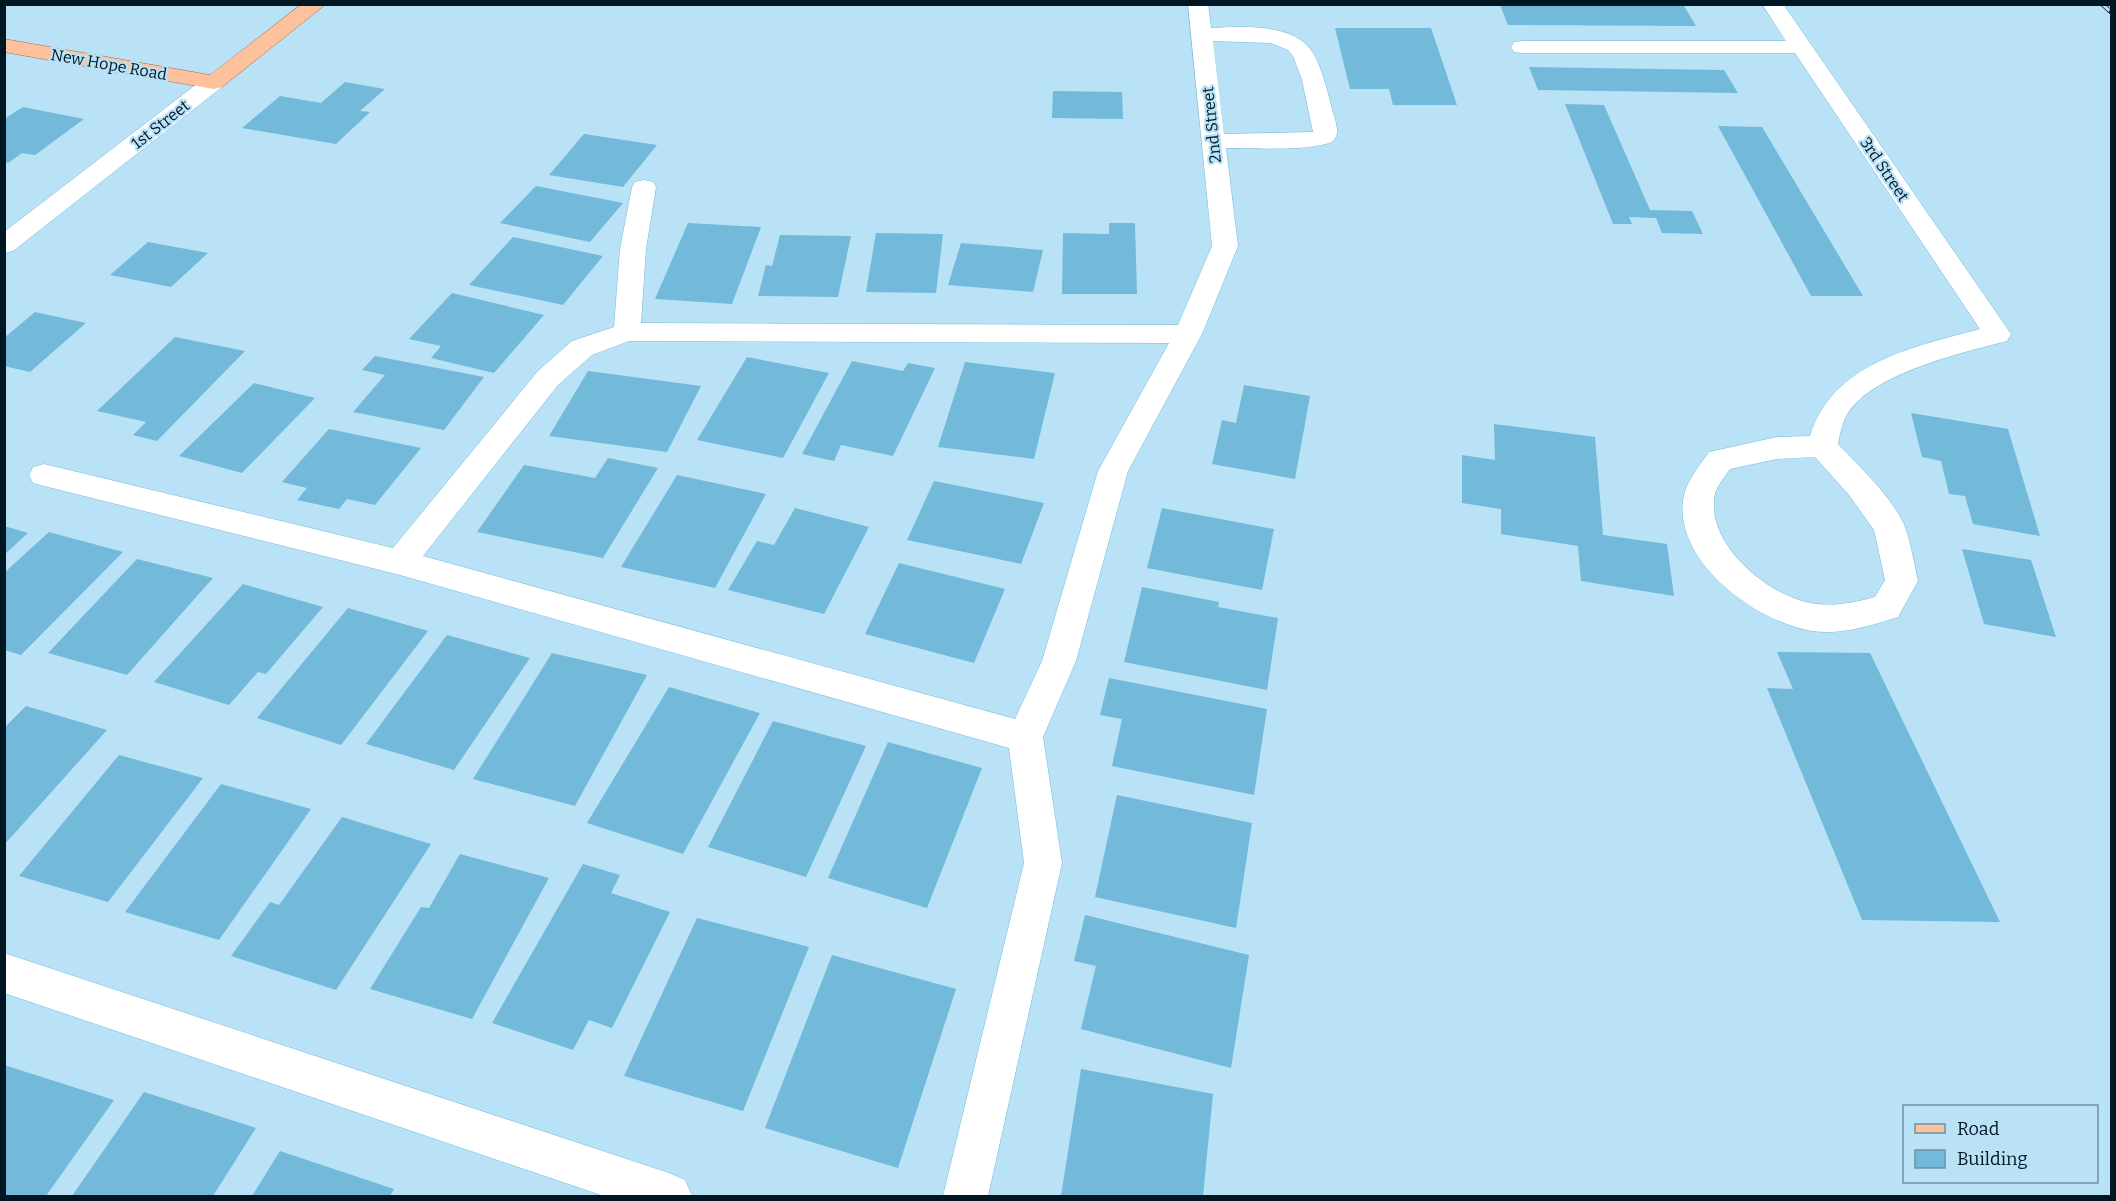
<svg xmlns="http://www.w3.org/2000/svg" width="2116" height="1201" font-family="Bitter,serif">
<rect width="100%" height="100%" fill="#b9e2f7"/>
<!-- building -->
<g fill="#72b9da">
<polygon points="1500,5 1684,6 1696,26 1508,25"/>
<polygon points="1335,28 1431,28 1457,105 1393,105 1389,89 1350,89"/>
<polygon points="1529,67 1724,70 1738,93 1538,90"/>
<polygon points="345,82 385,89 360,111 370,112 336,144 242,128 280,96 321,103"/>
<polygon points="1053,91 1122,92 1123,119 1052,118"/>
<polygon points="1565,104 1604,105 1650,210 1692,211 1703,234 1662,233 1656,218 1629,217 1632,224 1613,224"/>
<polygon points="23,107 84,119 35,155 22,153 8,163 4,162 4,119"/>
<polygon points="1718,126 1762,127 1863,296 1811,296"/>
<polygon points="584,134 657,145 623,187 549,175"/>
<polygon points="536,186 623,203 590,242 500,223"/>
<polygon points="688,223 761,227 732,304 655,299"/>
<polygon points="1109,223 1135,223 1137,294 1062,294 1063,233 1109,234"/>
<polygon points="876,233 943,234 936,293 866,292"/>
<polygon points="780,235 851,236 838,297 758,296 766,265 772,266"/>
<polygon points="513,237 603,256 563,305 469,285"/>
<polygon points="148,242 208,253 171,287 110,275"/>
<polygon points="961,243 1043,250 1033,292 948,285"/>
<polygon points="452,293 544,315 494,373 431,358 441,346 409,339"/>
<polygon points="35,312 86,323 30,372 4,366 4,338"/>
<polygon points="175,337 245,351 157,441 133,435 146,422 97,411"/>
<polygon points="375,356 484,377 444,430 353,412 385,375 362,370"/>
<polygon points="747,357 829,373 783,458 697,440"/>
<polygon points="852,361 903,371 908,363 935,368 893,456 841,445 834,461 802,454"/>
<polygon points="965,362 1055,373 1034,459 938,447"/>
<polygon points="588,371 701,386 667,452 549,436"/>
<polygon points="254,383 315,398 242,473 179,456"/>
<polygon points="1244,385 1310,396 1295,479 1212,464 1222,420 1236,423"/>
<polygon points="1911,413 2008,429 2040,536 1973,524 1965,496 1949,494 1941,461 1922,457"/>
<polygon points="1494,424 1595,437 1603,535 1667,544 1674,596 1581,581 1578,546 1501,534 1501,509 1462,503 1462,455 1495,460"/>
<polygon points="329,429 421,448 375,505 347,499 339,509 297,500 307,488 282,482"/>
<polygon points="608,458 658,468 603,558 477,532 524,465 595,478"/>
<polygon points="677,475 766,494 715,588 621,567"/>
<polygon points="934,481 1044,503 1021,564 907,540"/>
<polygon points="795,508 869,527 824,614 728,590 757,541 774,545"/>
<polygon points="1162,508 1274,529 1262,590 1147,568"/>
<polygon points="4,526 28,533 4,555"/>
<polygon points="49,532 123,552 21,655 4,650 4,573"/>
<polygon points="1962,549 2031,560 2056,637 1984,624"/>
<polygon points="137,559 213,578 127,675 48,653"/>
<polygon points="899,563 1005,589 974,663 865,634"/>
<polygon points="243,584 323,607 266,674 258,672 229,705 154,682"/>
<polygon points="1142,587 1219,602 1218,607 1278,618 1267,690 1124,662"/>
<polygon points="348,608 428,631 341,745 257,718"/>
<polygon points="447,635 530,658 454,770 366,744"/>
<polygon points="1777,652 1870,653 2000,922 1862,920 1767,688 1793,689"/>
<polygon points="552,653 647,675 575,806 473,779"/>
<polygon points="1109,678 1267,709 1254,795 1112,766 1122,719 1100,715"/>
<polygon points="669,687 760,713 683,854 587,823"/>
<polygon points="26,706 107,730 4,845 4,728"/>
<polygon points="773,721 866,746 806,877 708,847"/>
<polygon points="888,742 982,768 927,908 828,878"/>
<polygon points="119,755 203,778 108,902 19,876"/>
<polygon points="221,784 311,809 219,940 125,912"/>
<polygon points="1117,795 1252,823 1236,928 1095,897"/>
<polygon points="342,817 431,844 336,990 231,956 270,902 279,905"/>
<polygon points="460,854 549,878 472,1019 370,989 421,907 429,908"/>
<polygon points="583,864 620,875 611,893 670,912 612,1028 589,1020 573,1050 492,1023"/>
<polygon points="1085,915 1249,955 1231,1068 1081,1029 1096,966 1074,961"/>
<polygon points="697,918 809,947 743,1111 624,1076"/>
<polygon points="832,955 956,989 898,1168 765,1128"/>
<polygon points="4,1065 114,1100 46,1196 4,1196"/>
<polygon points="1081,1069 1213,1094 1203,1196 1061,1196"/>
<polygon points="144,1092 256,1128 213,1196 72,1196"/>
<polygon points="280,1151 394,1189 390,1196 252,1196"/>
</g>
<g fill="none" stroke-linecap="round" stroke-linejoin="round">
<!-- minor casing -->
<g stroke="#74bbdd" stroke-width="1">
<g id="minor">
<path d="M1188 4H1208L1211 28C1243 27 1294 22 1313 53 1323 70 1327 91 1332 109 1334 117 1341 133 1334 140 1321 152 1246 148 1226 148L1238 246 1202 334 1128 471 1076 661 1043 737 1062 863 988 1196H943L1024 863 1009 748 400 575 44 486 33 483 29 475 33 467 44 464 393 548 538 371 572 341 614 327 620 249 632 187 635 182 644 180 653 182 656 187 646 249 641 323 1178 325 1212 246ZM1213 41 1271 43 1288 50 1293 56 1302 80 1313 132 1224 134ZM629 341 1169 343 1098 471 1042 661 1015 719 423 556 558 385 592 355Z"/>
<path d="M1762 4H1783L2011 334 2007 341C1962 353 1875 372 1848 413 1842 422 1840 434 1838 444 1858 465 1894 499 1905 527 1911 544 1914 563 1918 581L1898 617C1870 626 1841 635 1812 631 1757 622 1675 563 1683 500 1685 483 1699 466 1709 452L1777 437 1810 436C1833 362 1914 347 1980 329L1795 53H1522L1514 52 1511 47 1514 42 1522 41H1786ZM1815 457 1849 495 1874 530 1885 580 1875 597C1854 603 1832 607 1811 603 1769 596 1710 547 1714 501 1714 489 1723 479 1730 469L1777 459Z"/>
<polygon points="214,75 222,77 225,82 222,87 13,251 4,253 4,232 206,77"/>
<polygon points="4,953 669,1173 685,1180 692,1196 604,1196 4,993"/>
</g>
</g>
<!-- major casing -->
<g stroke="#a46a47" stroke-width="1">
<polygon id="major" points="302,4 326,4 222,87 214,89 4,52 4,39 210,75"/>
</g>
<!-- minor -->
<use href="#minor" fill="#fff" fill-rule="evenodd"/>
<!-- major -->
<use href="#major" fill="#fdc19d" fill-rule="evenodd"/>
<!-- rail casing -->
<g stroke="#1f3845" stroke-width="4.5">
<polyline id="rail" points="2102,4 2112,13"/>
</g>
<!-- rail -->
<use href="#rail" stroke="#b9e2f7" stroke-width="3" stroke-dasharray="10" stroke-linecap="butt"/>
</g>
<g text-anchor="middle" stroke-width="4.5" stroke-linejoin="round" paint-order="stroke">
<!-- far-street labels -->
<g font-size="16" fill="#001622" stroke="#b9e2f7">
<text transform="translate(109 64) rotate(10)" y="6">New Hope Road</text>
<text transform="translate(160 124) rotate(-38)" y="6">1st Street</text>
<text transform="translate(1211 125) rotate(-96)" y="6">2nd Street</text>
<text transform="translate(1885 169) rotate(56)" y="6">3rd Street</text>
</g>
</g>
<!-- border -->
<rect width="2116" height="1201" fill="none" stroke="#001622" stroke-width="12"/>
<!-- legend -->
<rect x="1903" y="1105" width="195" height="78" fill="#b9e2f7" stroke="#6f90a2" stroke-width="1.5"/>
<rect x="1915" y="1124" width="30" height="9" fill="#fdc19d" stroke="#6f90a2" stroke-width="1.5"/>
<text x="1957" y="1135" font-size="18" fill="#001622">Road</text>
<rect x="1915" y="1150" width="30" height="18" fill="#72b9da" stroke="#6f90a2" stroke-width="1.5"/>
<text x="1957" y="1165" font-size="18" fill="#001622">Building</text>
</svg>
